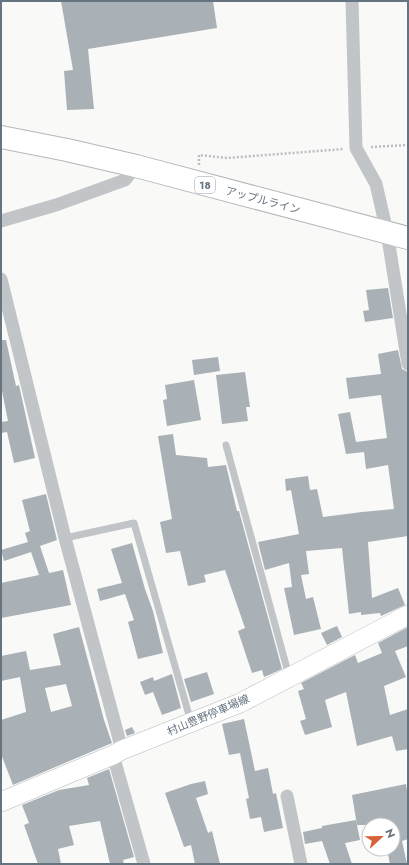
<svg xmlns="http://www.w3.org/2000/svg" width="409" height="865" font-family="Jost,'Noto Sans JP',sans-serif">
<rect width="100%" height="100%" fill="#f9f9f7"/>
<!-- building -->
<g fill="#a9b0b6" fill-rule="evenodd">
<polygon points="61,1 213,1 217,28 88,49 94,109 67,110 64,71 73,70"/>
<polygon points="388,288 393,318 365,322 363,311 369,310 366,290"/>
<polygon points="1,340 6,340 16,386 19,385 35,458 14,463 7,432 1,433 1,422 8,421 1,386"/>
<polygon points="398,350 402,369 408,372 408,536 368,542 372,598 398,588 405,605 381,616 380,613 361,615 361,612 349,614 342,548 306,551 309,574 301,575 306,599 313,597 321,629 294,635 284,588 292,587 289,563 265,570 258,542 299,534 291,490 286,491 285,479 308,476 310,490 317,489 323,517 362,512 394,509 388,465 366,469 364,452 346,454 338,414 350,412 356,442 387,438 381,395 349,399 346,378 381,374 378,354"/>
<polygon points="218,357 220,371 194,375 192,360"/>
<polygon points="245,372 250,407 246,407 248,421 222,424 216,375"/>
<polygon points="194,380 201,420 167,426 163,400 167,399 165,385"/>
<polygon points="173,434 176,455 207,458 208,467 226,465 237,511 239,511 282,669 269,675 264,677 262,670 252,673 238,631 245,628 225,570 204,575 206,582 188,586 180,551 166,553 160,522 172,519 158,436"/>
<polygon points="46,494 57,540 40,546 49,573 63,570 71,605 1,618 1,583 39,575 31,552 4,561 1,550 28,542 25,533 30,531 22,500"/>
<polygon points="132,543 145,589 153,611 163,653 138,659 128,622 134,620 125,594 100,601 97,589 122,583 111,549"/>
<polygon points="337,626 342,637 327,645 321,633"/>
<path d="M79 627 104 720 112 743 13 785 1 754V720L26 712V711L20 677 1 681V656L26 651 30 670 61 665 53 634ZM66 684 72 706 51 712 45 688Z"/>
<polygon points="408,627 408,646 395,651 406,677 384,686 390,715 408,709 408,749 396,751 392,736 357,746 346,692 325,700 332,727 305,735 300,721 306,719 298,691 304,689 301,683 355,655 358,663 382,653 378,643"/>
<polygon points="207,672 214,694 191,702 184,679"/>
<polygon points="172,674 181,708 162,715 153,692 145,695 140,682 153,677 154,681"/>
<polygon points="244,719 255,771 268,768 273,794 276,793 283,828 264,832 261,817 250,819 246,799 249,798 240,753 229,755 222,724"/>
<polygon points="132,727 135,733 127,736 125,730"/>
<polygon points="109,769 134,857 123,860 124,864 110,864 100,821 69,826 74,845 58,849 61,864 38,864 24,825 29,823 22,805 59,790 89,785 87,778"/>
<polygon points="205,781 208,794 196,798 208,833 212,831 220,864 195,864 191,845 184,847 165,793 191,784"/>
<polygon points="406,784 408,798 408,839 402,841 407,864 390,864 387,849 393,849 393,825 357,825 352,795"/>
<polygon points="356,820 360,840 345,843 352,864 330,864 322,841 305,844 303,832 322,828 322,826"/>
</g>
<g fill="none" stroke-linecap="round" stroke-linejoin="round">
<!-- secondary casing -->
<g stroke="#b6babf" stroke-width="20">
<polyline id="secondary" points="1,802 113,755 122,750 240,703 408,615"/>
</g>
<!-- trunk casing -->
<g stroke="#b4b8bb" stroke-width="24">
<polyline id="trunk" points="1,137 67,150 136,166 408,238"/>
</g>
<!-- path -->
<g stroke="#bbbec0" stroke-width="2.5" stroke-dasharray="2 2" stroke-linecap="butt">
<polyline points="371,147 408,145"/>
<polyline points="199,165 199,155 227,158 344,149"/>
</g>
<!-- service -->
<g stroke="#c1c5c8" stroke-width="7">
<polyline points="226,445 289,676"/>
<polyline points="65,538 134,523 191,722"/>
</g>
<!-- minor -->
<g stroke="#c1c5c8" stroke-width="13">
<polyline points="352,1 356,148 376,184 387,232 408,364"/>
<polyline points="1,221 56,205 125,180 136,166"/>
<polyline points="1,279 65,538 122,750"/>
<polyline points="113,755 144,864"/>
<polyline points="287,796 301,864"/>
</g>
<!-- secondary -->
<use href="#secondary" stroke="#fff" stroke-width="19"/>
<!-- trunk -->
<use href="#trunk" stroke="#fff" stroke-width="22"/>
</g>
<g text-anchor="middle" stroke-width="4" stroke-linejoin="round" paint-order="stroke">
<!-- shield labels -->
<rect fill="#fff" stroke="#949ea6" stroke-width="1" x="195" y="177" width="20" height="16" rx="3"/>
<g font-size="10" font-weight="bold" fill="#667480">
<text x="205" y="189">18</text>
</g>
<!-- street labels -->
<g font-size="11" fill="#667480" stroke="#fff">
<text transform="translate(263 200) rotate(15)" y="4">アップルライン</text>
<text transform="translate(208 715) rotate(-23)" y="4">村山豊野停車場線</text>
</g>
</g>
<!-- border -->
<rect width="409" height="865" fill="none" stroke="#667480" stroke-width="4"/>
<!-- north arrow -->
<g transform="translate(381 837) rotate(68)"><circle r="19" fill="#ffffff" stroke="#c2c7cc"/>
<path d="M0-3L7 15L0 10L-7 15Z" fill="#d76139"/>
<text y="-6" font-size="11" font-weight="bold" text-anchor="middle" fill="#667480">N</text>
</g>
</svg>
